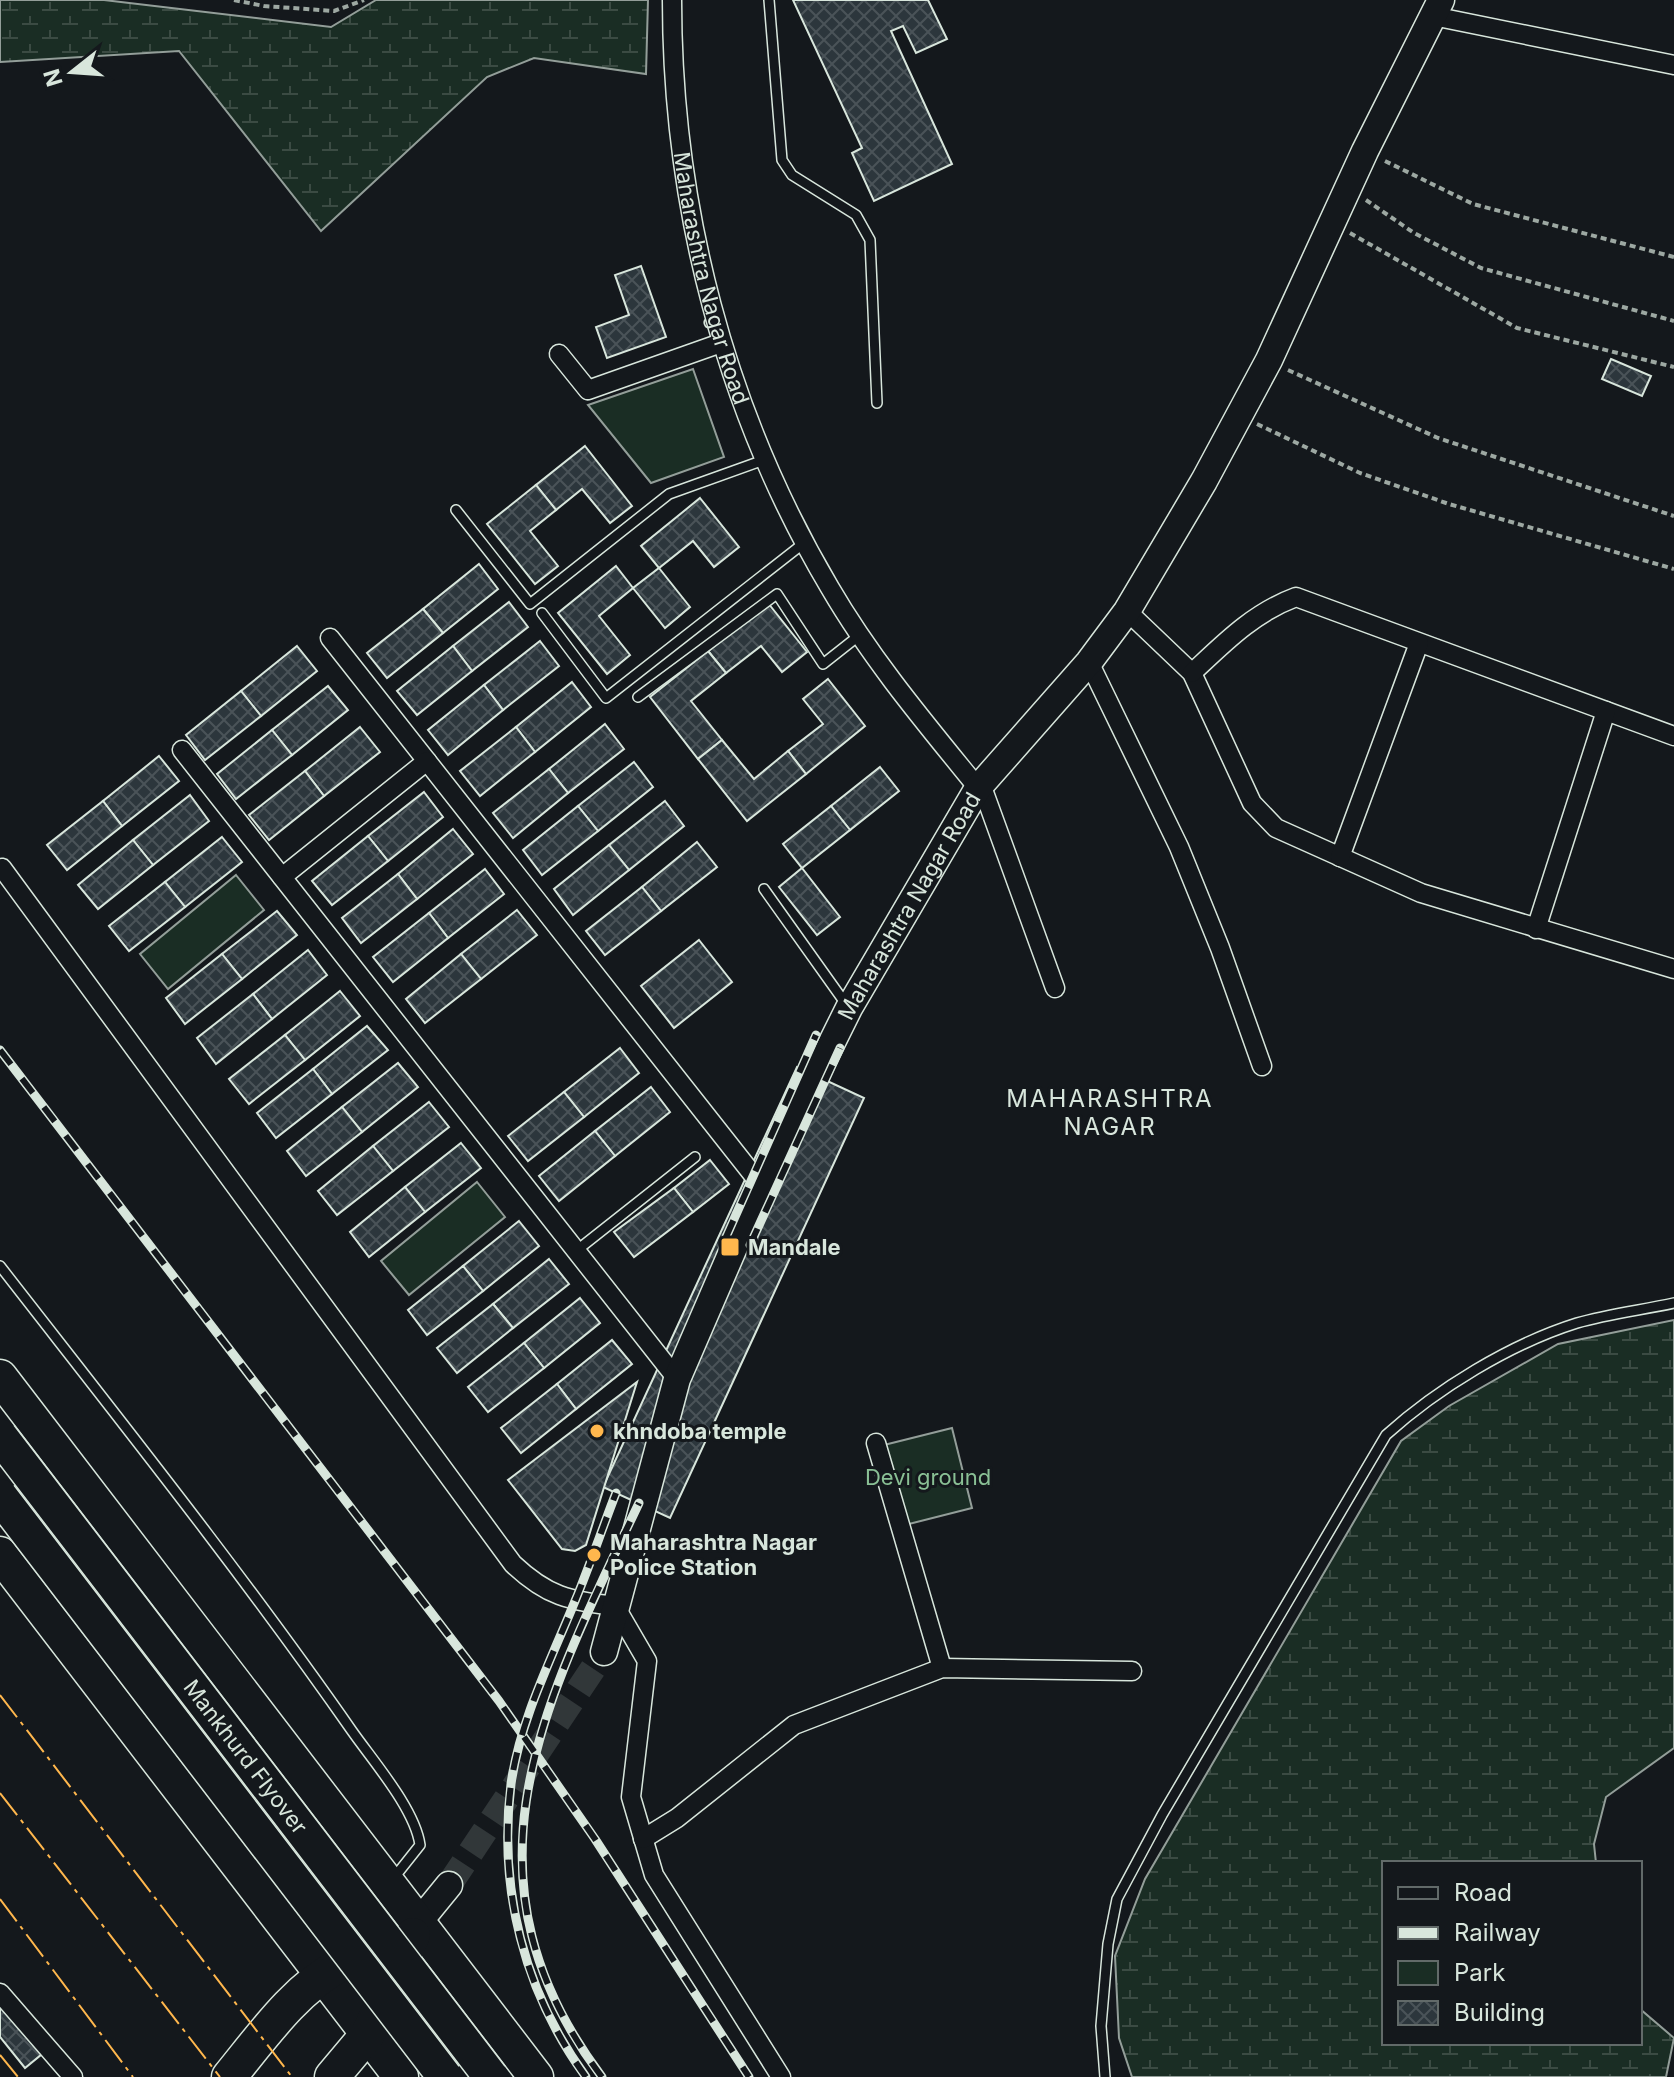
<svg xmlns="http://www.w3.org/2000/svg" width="1674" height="2077" font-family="Inter,sans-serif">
<defs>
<pattern id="wetland-marsh" width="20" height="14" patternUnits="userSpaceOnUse" patternTransform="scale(2)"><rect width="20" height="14" fill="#1a2d24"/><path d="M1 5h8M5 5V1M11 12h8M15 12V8" fill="none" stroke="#3b4b43"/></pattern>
<pattern id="building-cross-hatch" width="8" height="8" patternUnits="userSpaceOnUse" patternTransform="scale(2)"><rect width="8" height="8" fill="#2c363c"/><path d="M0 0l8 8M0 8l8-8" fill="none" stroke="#4a5358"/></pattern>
</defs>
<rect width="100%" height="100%" fill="#14181c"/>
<!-- wetland -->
<g fill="url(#wetland-marsh)" stroke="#939e99" stroke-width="2">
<polygon points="0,0 104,0 331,27 376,0 648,0 646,74 534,58 487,77 321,231 179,51 0,62"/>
<polygon points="1674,1320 1674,1748 1606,1797 1594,1844 1596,1863 1384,1863 1384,2043 1640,2043 1640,2009 1674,2038 1666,2077 1132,2077 1119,2038 1115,1956 1145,1879 1401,1441 1449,1406 1558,1344"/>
</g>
<!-- park -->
<g fill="#1a2d24" stroke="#939e99" stroke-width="2">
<polygon points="693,369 724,457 651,483 588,405"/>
<polygon points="236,875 264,910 168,989 140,954"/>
<polygon points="477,1182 505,1217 409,1295 381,1261"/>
<polygon points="952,1428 972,1508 905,1525 884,1445"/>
</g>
<!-- building -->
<g fill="url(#building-cross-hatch)" stroke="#d8e6dc" stroke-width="2">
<polygon points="793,0 928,0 947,39 916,53 903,26 891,31 952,164 874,201 852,153 862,148"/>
<polygon points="641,266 666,337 607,358 596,327 629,315 615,275"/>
<polygon points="1611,359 1651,376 1642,396 1602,379"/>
<polygon points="585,446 632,506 610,523 582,489 556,510 536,485"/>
<polygon points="536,485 556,510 530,531 558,566 535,584 487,524"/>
<polygon points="700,498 739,547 714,567 693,541 659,568 641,546"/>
<polygon points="479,564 498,589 443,633 423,609"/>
<polygon points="616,566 633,588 599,616 630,655 607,674 558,613"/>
<polygon points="659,568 690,607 665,628 633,588"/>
<polygon points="509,602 528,627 472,671 453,646"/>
<polygon points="768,603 807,652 782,672 761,646 726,673 708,651"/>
<polygon points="423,609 443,633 387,678 367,653"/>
<polygon points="540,641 559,666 503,710 484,685"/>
<polygon points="297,646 317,671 261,716 241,691"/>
<polygon points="453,646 472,671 417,715 397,691"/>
<polygon points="708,651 726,673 691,701 722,740 698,759 650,697"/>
<polygon points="828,679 865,726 806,774 788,751 823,724 803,699"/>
<polygon points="572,682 591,707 535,752 516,727"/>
<polygon points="484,685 503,710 448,755 428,730"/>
<polygon points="328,686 348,710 292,755 272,730"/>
<polygon points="241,691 261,716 205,760 186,735"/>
<polygon points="605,724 624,749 568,793 549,769"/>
<polygon points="360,727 380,752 324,796 305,771"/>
<polygon points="516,727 535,752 480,796 460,771"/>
<polygon points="272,730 292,755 236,799 217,774"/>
<polygon points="722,740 754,779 788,751 806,774 747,821 698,759"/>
<polygon points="159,756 179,781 122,826 103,801"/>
<polygon points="634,762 653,787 598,831 578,806"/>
<polygon points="880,767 899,791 850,830 831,806"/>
<polygon points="549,769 568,793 513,838 493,813"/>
<polygon points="305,771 324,796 269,840 249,815"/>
<polygon points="424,792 443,817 388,861 368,836"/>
<polygon points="190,795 209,821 153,865 133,840"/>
<polygon points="103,801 122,826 67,870 47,845"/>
<polygon points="665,801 684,826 629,870 609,845"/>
<polygon points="578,806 598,831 542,875 523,850"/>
<polygon points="831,806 850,830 802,868 783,844"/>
<polygon points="453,829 473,854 417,899 398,874"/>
<polygon points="368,836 388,861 332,905 312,881"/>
<polygon points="222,837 242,862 185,907 165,882"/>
<polygon points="133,840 153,865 98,909 78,885"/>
<polygon points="697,842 717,867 661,911 642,887"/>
<polygon points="609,845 629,870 573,915 554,889"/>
<polygon points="802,868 840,917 817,935 779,887"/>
<polygon points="485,869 504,894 448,938 429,913"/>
<polygon points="398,874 417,899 361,943 342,918"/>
<polygon points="165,882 185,907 129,951 109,926"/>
<polygon points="642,887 661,911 605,955 586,931"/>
<polygon points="517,910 537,935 481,979 461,954"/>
<polygon points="277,911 297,935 242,979 222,954"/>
<polygon points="429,913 448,938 393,982 373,957"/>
<polygon points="699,940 732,982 674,1028 641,986"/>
<polygon points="308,950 327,975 272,1019 253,994"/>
<polygon points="222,954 242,979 185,1024 166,998"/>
<polygon points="461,954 481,979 425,1023 406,999"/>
<polygon points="340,991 360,1016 305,1060 285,1035"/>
<polygon points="253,994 272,1019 216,1064 197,1038"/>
<polygon points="367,1026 388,1050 332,1094 313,1069"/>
<polygon points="285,1035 305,1060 249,1104 229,1079"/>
<polygon points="620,1048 639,1073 584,1117 564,1092"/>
<polygon points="398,1063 418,1087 362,1132 342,1107"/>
<polygon points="797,1067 864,1098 670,1518 603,1487"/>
<polygon points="313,1069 332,1094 276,1138 257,1113"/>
<polygon points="651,1087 670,1112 615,1156 595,1131"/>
<polygon points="564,1092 584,1117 528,1161 508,1136"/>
<polygon points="429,1102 449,1127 393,1171 373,1146"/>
<polygon points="342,1107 362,1132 306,1176 287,1151"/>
<polygon points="595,1131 615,1156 559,1201 539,1176"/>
<polygon points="461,1143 481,1168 425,1212 405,1187"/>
<polygon points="373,1146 393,1171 337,1215 318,1191"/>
<polygon points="710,1160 729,1184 693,1212 674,1188"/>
<polygon points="405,1187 425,1212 369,1257 350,1232"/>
<polygon points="674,1188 693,1212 634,1257 614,1232"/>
<polygon points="519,1221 539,1246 483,1291 463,1266"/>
<polygon points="549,1259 569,1284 513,1328 493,1304"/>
<polygon points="463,1266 483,1291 427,1335 408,1310"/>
<polygon points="580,1298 600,1323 544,1368 524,1343"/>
<polygon points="493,1304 513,1328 457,1373 437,1348"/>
<polygon points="612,1340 632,1364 576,1409 557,1384"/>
<polygon points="524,1343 544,1368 488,1412 468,1387"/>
<polygon points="637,1382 586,1545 575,1551 562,1549 508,1480"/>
<polygon points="557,1384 576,1409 521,1453 501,1428"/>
<polygon points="0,2004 42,2054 25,2068 0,2037"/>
</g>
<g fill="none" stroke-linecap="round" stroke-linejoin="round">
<!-- secondary-tunnel -->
<polyline stroke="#313739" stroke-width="26" stroke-dasharray="26 13" stroke-linecap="butt" points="449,1885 604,1652"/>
<!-- lane casing -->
<g stroke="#d8e6dc" stroke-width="12">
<g id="lane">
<polyline points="769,0 782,160 792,175 856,215 870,240 877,403"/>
<polyline points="456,510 530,604 669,494 764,460"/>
<polyline points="542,613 606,698 804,543"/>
<polyline points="638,697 777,594 823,664 861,634"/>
<polyline points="764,889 848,1007"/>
<polyline points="576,1251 695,1157"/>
<path d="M0 1266C119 1419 241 1572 352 1731 373 1761 415 1809 420 1845L393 1879"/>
<path d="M1105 2077 1101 2026 1108 1944 1117 1899 1162 1815 1386 1435C1437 1389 1510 1344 1577 1323 1608 1314 1642 1310 1674 1303"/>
</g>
</g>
<!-- street casing -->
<g stroke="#d8e6dc" stroke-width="21">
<g id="street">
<path id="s1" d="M672 0C672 206 725 411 830 588 872 660 926 724 978 788"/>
<polyline points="1433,16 1674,65"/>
<polyline points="559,354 588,390 721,343"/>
<polyline points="1127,611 1192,673 1252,803 1276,828 1421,893 1674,969"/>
<polyline points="330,638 761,1185"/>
<polyline points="1089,662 1179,847 1220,948 1262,1066"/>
<path d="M1192 673C1224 643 1253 613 1296 597L1674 736"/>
<polyline points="182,750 677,1379"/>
<polyline points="981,784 1055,988"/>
<polyline points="1340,857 1419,643"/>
<path d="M2 868 513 1564C548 1597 568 1600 615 1606L647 1661 631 1797 654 1875 781 2077"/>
<polyline points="282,877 427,761"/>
<polyline points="1536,929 1606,711"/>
<polyline points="876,1443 942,1668"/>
<polyline points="643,1839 677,1818 794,1725 942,1668 1132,1671"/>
<polyline points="0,1993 73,2077"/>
</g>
</g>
<!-- secondary casing -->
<g stroke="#d8e6dc" stroke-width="29">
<g id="secondary">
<path id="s2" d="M604 1652 677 1379 761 1185 849 1008 978 788 1089 662 1127 611 1204 481 1269 360 1365 151 1441 0"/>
<polyline points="418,1923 449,1885"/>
</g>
</g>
<!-- highway casing -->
<g stroke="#d8e6dc" stroke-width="37">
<g id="highway">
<polyline points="0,1377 536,2077"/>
<polyline points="0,1554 401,2077"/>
<path d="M229 2077C261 2038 295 1989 340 1965"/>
<polyline points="332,2077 368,2034 413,1935"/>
</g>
</g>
<!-- path -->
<g stroke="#9da8a2" stroke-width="4" stroke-dasharray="6 4" stroke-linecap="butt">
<polyline points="234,0 264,6 334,11 364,0"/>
<polyline points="1385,161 1473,204 1674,257"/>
<polyline points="1366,200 1414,233 1481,268 1674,321"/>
<polyline points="1350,233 1517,328 1674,367"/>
<polyline points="1288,370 1438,438 1674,516"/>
<polyline points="1257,424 1360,473 1449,504 1674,569"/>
</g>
<!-- lane -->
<use href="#lane" stroke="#14181c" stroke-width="9"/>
<!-- street -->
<use href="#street" stroke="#14181c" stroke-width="18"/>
<!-- secondary -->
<use href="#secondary" stroke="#14181c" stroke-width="26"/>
<!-- highway -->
<use href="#highway" stroke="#14181c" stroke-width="34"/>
<!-- rail casing -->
<g stroke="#d8e6dc" stroke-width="9">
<g id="rail">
<polyline points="0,1050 499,1701 595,1839 749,2077"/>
<polyline points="726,1237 816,1035"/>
<polyline points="750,1245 840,1048"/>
<path d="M586 2077C524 1992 498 1889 511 1784 520 1720 551 1660 575 1601 590 1565 602 1529 616 1493"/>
<path d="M602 2077C450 1875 545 1701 639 1503"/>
</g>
</g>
<!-- rail -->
<use href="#rail" stroke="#14181c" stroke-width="6" stroke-dasharray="18" stroke-linecap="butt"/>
<!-- highway-bridge casing -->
<g stroke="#d8e6dc" stroke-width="37" stroke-linecap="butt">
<g id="highway-bridge">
<path id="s3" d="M0 1436 491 2077"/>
<polyline points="0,1496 445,2077"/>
</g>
</g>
<!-- highway-bridge -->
<use href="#highway-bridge" stroke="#14181c" stroke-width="34"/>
<!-- power -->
<g stroke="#ffb74d" stroke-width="2" stroke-dasharray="28 6 4 6" stroke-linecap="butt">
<polyline points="0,1695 292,2077"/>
<polyline points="0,1793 220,2077"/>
<polyline points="0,1899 133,2077"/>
<polyline points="0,2055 18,2077"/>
</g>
</g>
<!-- markers -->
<g fill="#ffb74d" stroke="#14181c" stroke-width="3">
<rect x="720" y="1237" width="20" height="20" rx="4"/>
<circle cx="597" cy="1431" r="8"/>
<circle cx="594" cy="1555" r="8"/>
</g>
<g text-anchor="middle" stroke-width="6" stroke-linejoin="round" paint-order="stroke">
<!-- street labels -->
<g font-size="22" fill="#d8e6dc" stroke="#14181c">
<text dy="8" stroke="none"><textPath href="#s1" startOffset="282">Maharashtra Nagar Road</textPath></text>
<text dy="8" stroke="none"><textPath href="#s2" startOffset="810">Maharashtra Nagar Road</textPath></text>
<text dy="8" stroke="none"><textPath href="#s3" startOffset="404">Mankhurd Flyover</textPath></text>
</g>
<!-- poi labels -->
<g font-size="22" font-weight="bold" fill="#d8e6dc" stroke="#14181c" text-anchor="start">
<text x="748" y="1255">Mandale</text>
<text x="613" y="1439">khndoba temple</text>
<text x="610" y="1550">Maharashtra Nagar<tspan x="610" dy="25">Police Station</tspan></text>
</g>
<!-- park labels -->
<g font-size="22" fill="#8ac095" stroke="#14181c">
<text x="928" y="1485">Devi ground</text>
</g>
<!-- neighbourhood labels -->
<g font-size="24" letter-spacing="2" fill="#d8e6dc" stroke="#14181c">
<text x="1110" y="1107">MAHARASHTRA<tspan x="1110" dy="28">NAGAR</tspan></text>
</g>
</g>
<!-- legend -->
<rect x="1382" y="1861" width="260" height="184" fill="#14181c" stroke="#626a69" stroke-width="2"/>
<rect x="1398" y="1887" width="40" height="12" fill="#14181c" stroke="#626a69" stroke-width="2"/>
<text x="1454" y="1901" font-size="24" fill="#d8e6dc">Road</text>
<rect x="1398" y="1927" width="40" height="12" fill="#d8e6dc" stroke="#626a69" stroke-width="2"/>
<text x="1454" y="1941" font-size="24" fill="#d8e6dc">Railway</text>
<rect x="1398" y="1961" width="40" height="24" fill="#1a2d24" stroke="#626a69" stroke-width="2"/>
<text x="1454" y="1981" font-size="24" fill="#d8e6dc">Park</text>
<rect x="1398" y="2001" width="40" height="24" fill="url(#building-cross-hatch)" stroke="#626a69" stroke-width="2"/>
<text x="1454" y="2021" font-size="24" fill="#d8e6dc">Building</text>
<!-- north arrow -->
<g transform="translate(72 72) rotate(253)" stroke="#14181c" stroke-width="6" paint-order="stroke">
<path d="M0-6L14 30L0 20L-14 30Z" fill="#d8e6dc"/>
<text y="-12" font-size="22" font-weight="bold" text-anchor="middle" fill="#d8e6dc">N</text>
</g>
</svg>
